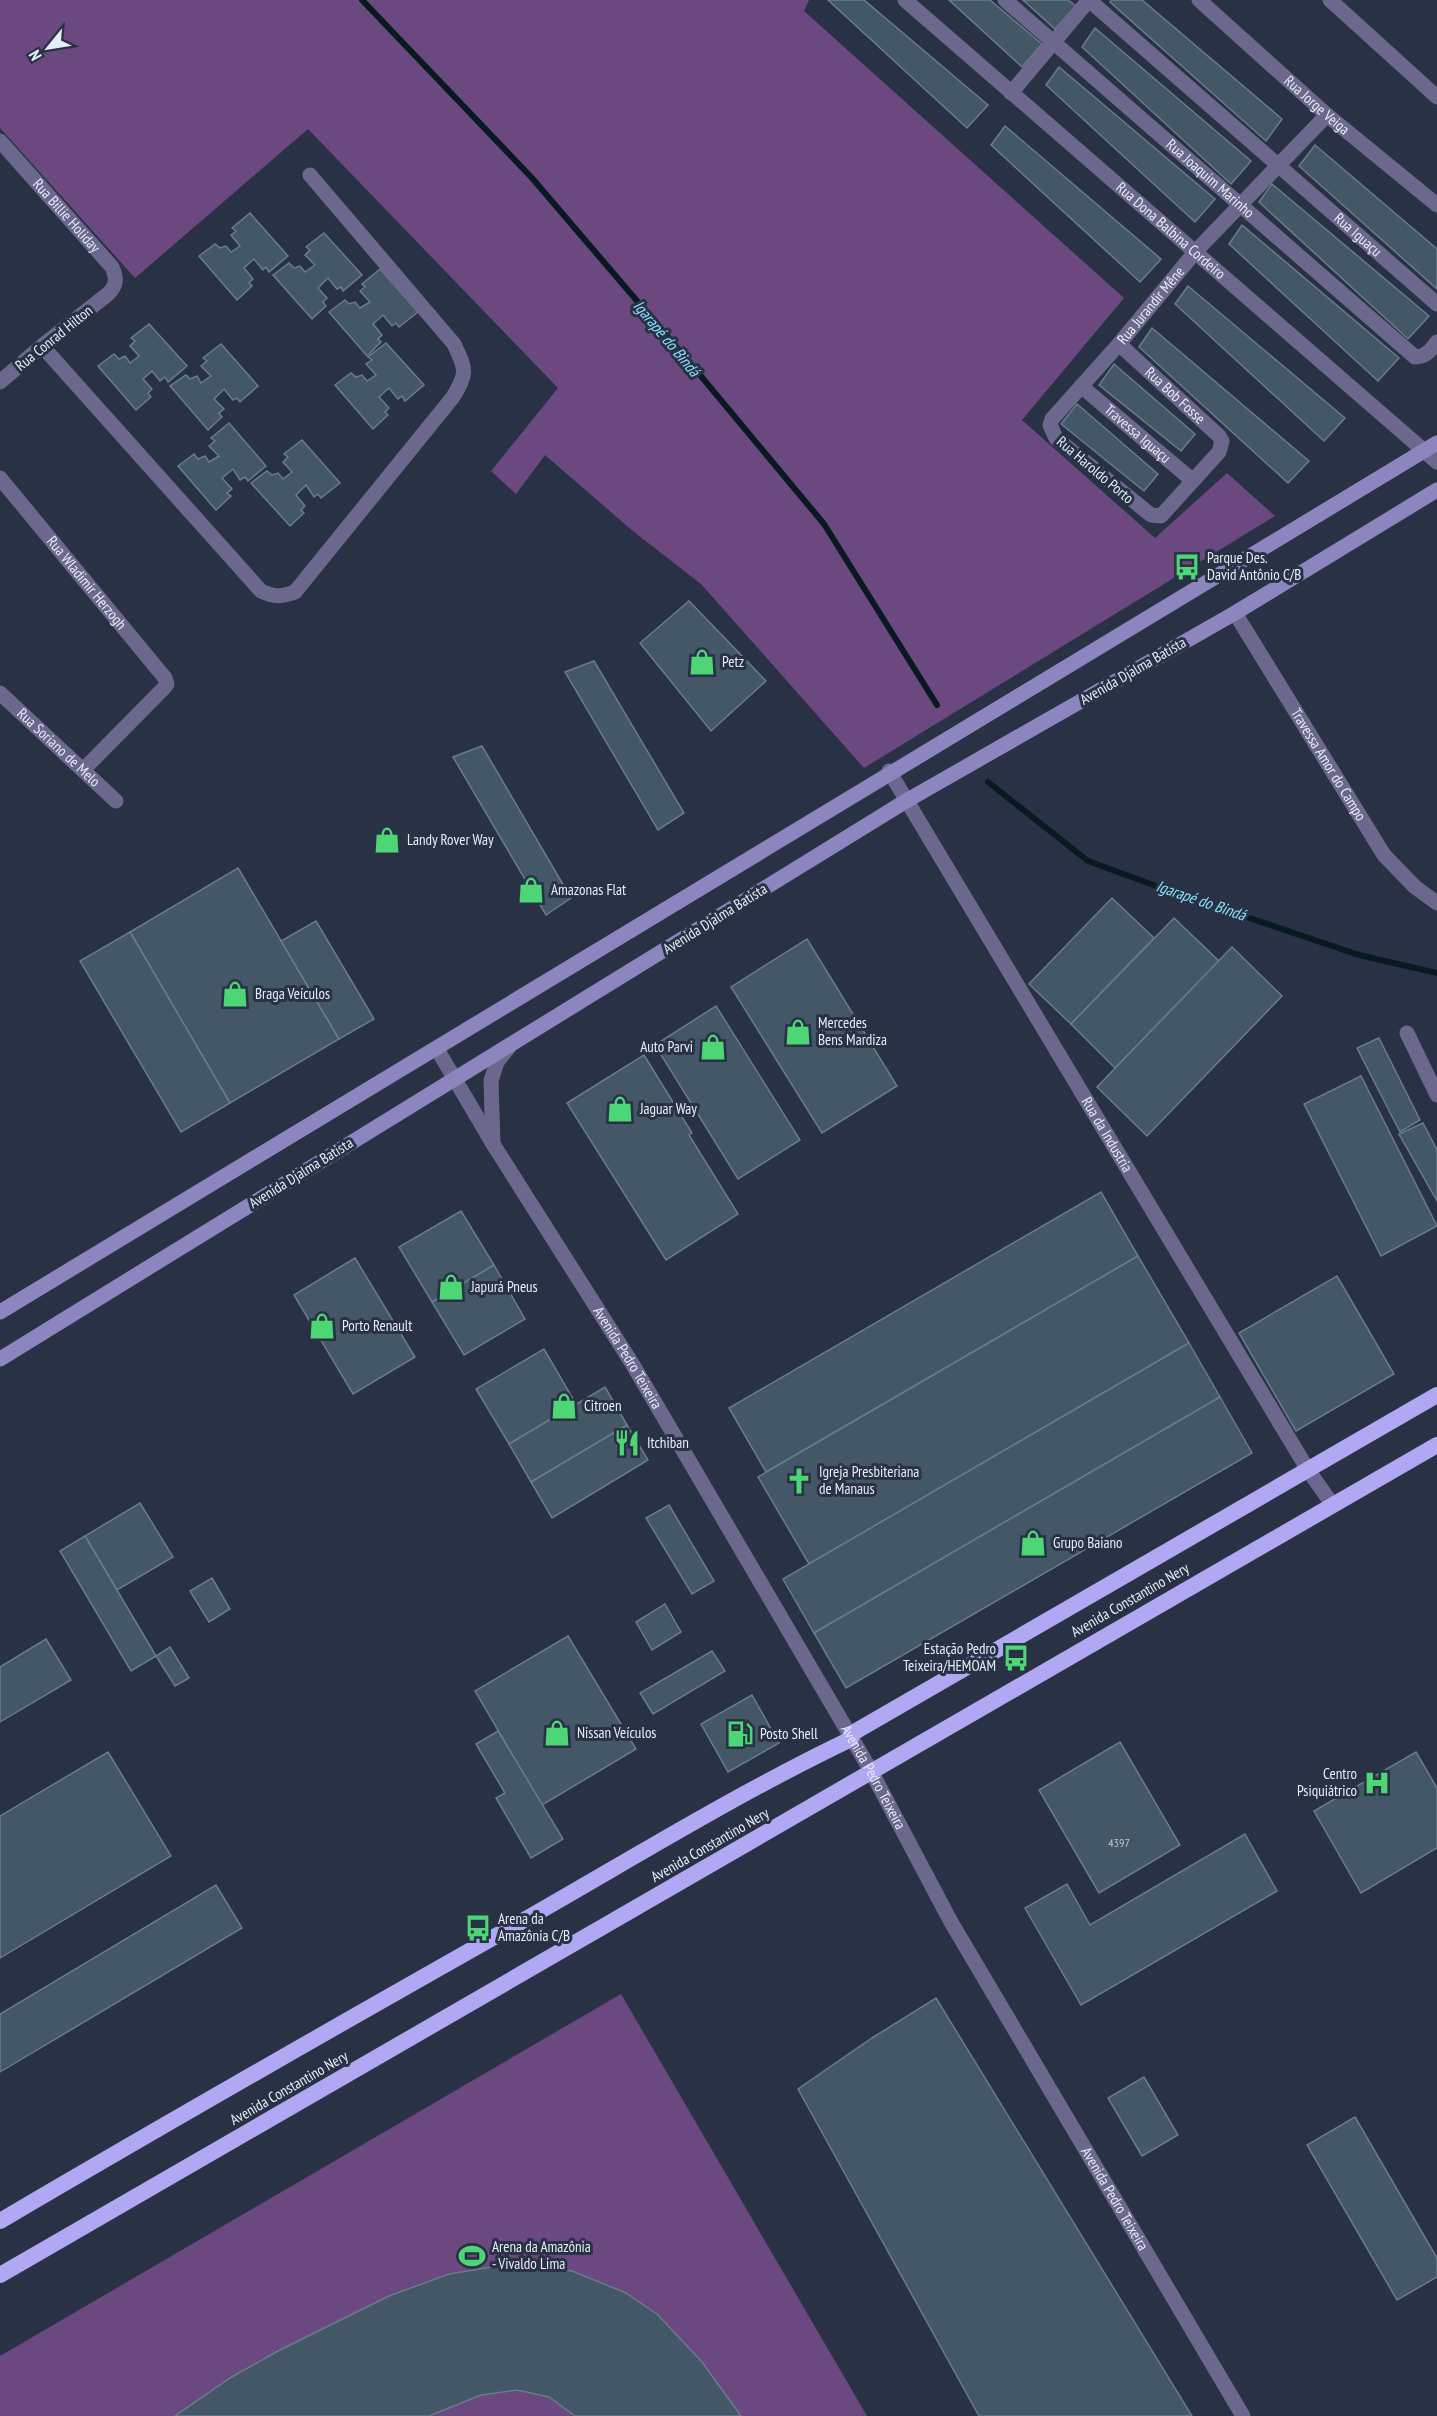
<svg xmlns="http://www.w3.org/2000/svg" width="1437" height="2416" font-family="'PT Sans Narrow',sans-serif">
<rect width="100%" height="100%" fill="#293245"/>
<!-- green -->
<g fill="#6b4880">
<polygon points="0,0 809,0 804,11 1124,298 1022,420 1155,538 1227,473 1275,516 864,768 701,584 634,532 545,455 516,494 491,471 558,388 308,129 135,278 0,128"/>
<polygon points="621,1994 867,2416 0,2416 0,2356"/>
</g>
<g fill="none" stroke-linecap="round" stroke-linejoin="round">
<!-- stream -->
<g stroke="#081a1f" stroke-width="6">
<polyline points="362,0 532,178 685,357 824,524 937,705"/>
<polyline points="988,782 1088,861 1178,894 1359,955 1437,973"/>
</g>
</g>
<!-- building -->
<g fill="#435767" stroke="#677c8d" stroke-width="1.5">
<polygon points="828,0 864,0 988,105 967,128"/>
<polygon points="949,0 990,0 1042,44 1022,67"/>
<polygon points="1023,0 1068,0 1076,6 1055,29"/>
<polygon points="1111,0 1142,0 1282,119 1266,141 1110,2"/>
<polygon points="1095,28 1251,161 1231,184 1082,47"/>
<polygon points="1059,67 1215,199 1195,222 1046,85"/>
<polygon points="1005,126 1161,259 1140,282 991,145"/>
<polygon points="1315,145 1437,249 1437,289 1299,166"/>
<polygon points="1272,184 1429,316 1408,339 1259,202"/>
<polygon points="250,213 288,256 269,272 266,267 263,270 254,259 244,268 253,279 249,283 252,286 237,300 199,256 215,244 220,248 226,246 231,252 240,246 231,235 236,231 232,228"/>
<polygon points="1242,225 1399,358 1378,381 1229,244"/>
<polygon points="324,233 362,275 343,291 341,287 337,289 328,278 318,288 327,298 323,302 326,306 312,319 273,275 289,263 294,268 300,266 305,272 315,265 305,255 310,250 306,247"/>
<polygon points="380,269 418,312 399,327 396,323 392,326 383,315 373,324 382,335 378,339 381,342 367,356 329,312 345,300 349,304 355,302 360,308 370,302 360,291 365,287 362,284"/>
<polygon points="1188,286 1345,418 1324,441 1175,304"/>
<polygon points="149,324 187,366 168,382 165,377 160,381 152,371 143,379 152,389 148,393 151,397 136,410 98,366 114,354 119,359 125,356 130,363 139,356 130,346 135,341 131,338"/>
<polygon points="1152,328 1309,461 1288,483 1139,347"/>
<polygon points="386,343 424,385 405,401 402,396 398,399 389,388 379,397 389,408 385,412 388,415 373,429 335,385 351,373 356,377 362,375 367,381 376,375 366,364 372,360 368,357"/>
<polygon points="221,344 258,386 240,402 237,398 233,400 224,389 214,399 224,409 219,413 222,417 208,430 170,386 186,375 190,379 197,376 201,383 211,376 201,366 207,361 203,358"/>
<polygon points="1114,364 1195,434 1181,451 1099,385"/>
<polygon points="1077,404 1158,474 1144,491 1061,424"/>
<polygon points="229,423 266,466 248,481 245,477 240,480 233,469 222,478 232,489 227,493 231,496 216,510 178,466 194,454 198,459 205,456 209,462 219,456 209,446 215,441 211,438"/>
<polygon points="302,440 340,483 321,498 318,494 314,497 306,485 296,495 305,506 301,510 304,513 290,526 251,483 267,471 272,475 278,473 283,479 292,472 283,462 288,457 284,454"/>
<polygon points="689,601 766,681 711,731 640,643"/>
<polygon points="594,661 684,813 658,830 565,672"/>
<polygon points="482,746 571,898 546,915 453,757"/>
<polygon points="238,868 339,1039 230,1103 130,932"/>
<polygon points="1112,898 1154,938 1071,1024 1029,984"/>
<polygon points="1174,918 1219,961 1115,1068 1071,1024"/>
<polygon points="316,921 374,1019 339,1039 281,941"/>
<polygon points="130,932 230,1103 181,1132 80,961"/>
<polygon points="807,939 897,1086 822,1133 731,987"/>
<polygon points="1232,947 1282,996 1147,1136 1097,1087"/>
<polygon points="716,1006 800,1140 738,1179 655,1045"/>
<polygon points="1379,1038 1420,1120 1400,1132 1357,1048"/>
<polygon points="644,1055 692,1133 689,1135 738,1214 666,1260 567,1103"/>
<polygon points="1361,1076 1437,1226 1381,1256 1304,1104"/>
<polygon points="1423,1123 1437,1150 1437,1201 1399,1134"/>
<polygon points="1101,1192 1138,1256 766,1472 729,1408"/>
<polygon points="461,1211 494,1265 432,1302 399,1247"/>
<polygon points="1138,1256 1189,1343 809,1564 758,1477"/>
<polygon points="355,1258 415,1357 353,1394 294,1295"/>
<polygon points="494,1265 525,1319 464,1355 432,1302"/>
<polygon points="1337,1276 1394,1374 1296,1431 1239,1333"/>
<polygon points="1189,1343 1220,1397 814,1633 783,1579"/>
<polygon points="544,1349 576,1404 509,1444 476,1389"/>
<polygon points="605,1387 627,1425 531,1482 509,1444"/>
<polygon points="1220,1397 1252,1453 846,1688 814,1633"/>
<polygon points="627,1425 648,1460 552,1518 531,1482"/>
<polygon points="140,1503 173,1557 117,1590 85,1536"/>
<polygon points="669,1505 714,1581 692,1594 646,1518"/>
<polygon points="85,1536 156,1656 131,1671 60,1551"/>
<polygon points="212,1578 230,1609 209,1622 190,1591"/>
<polygon points="665,1604 681,1632 652,1650 636,1622"/>
<polygon points="568,1636 636,1749 542,1805 475,1691"/>
<polygon points="46,1639 71,1680 0,1722 0,1667"/>
<polygon points="170,1647 189,1678 175,1686 156,1656"/>
<polygon points="712,1651 725,1671 653,1714 640,1693"/>
<polygon points="752,1695 779,1743 728,1772 701,1724"/>
<polygon points="498,1731 563,1839 531,1858 496,1798 505,1793 476,1744"/>
<polygon points="1120,1742 1180,1845 1099,1893 1039,1790"/>
<polygon points="108,1752 171,1856 0,1958 0,1816"/>
<polygon points="1416,1752 1437,1788 1437,1848 1361,1893 1314,1811"/>
<polygon points="1245,1834 1277,1891 1081,2005 1025,1908 1067,1884 1090,1925"/>
<polygon points="216,1885 242,1928 0,2072 0,2014"/>
<polygon points="936,1998 1192,2416 979,2416 798,2089 872,2038"/>
<polygon points="1144,2077 1178,2135 1142,2156 1108,2098"/>
<polygon points="1355,2117 1437,2258 1437,2277 1397,2300 1307,2145"/>
<polygon points="516,2263 572,2271 626,2293 658,2315 702,2362 741,2416 575,2416 549,2397 517,2390 481,2395 429,2416 175,2416 230,2378 278,2351 389,2296 449,2274"/>
</g>
<g fill="none" stroke-linecap="round" stroke-linejoin="round">
<!-- minor -->
<g stroke="#6c688d" stroke-width="15">
<path id="s1" d="M1005 0 1415 357C1426 357 1431 350 1437 342"/>
<path id="s2" d="M1089 0 1437 304"/>
<polyline points="1330,0 1437,97"/>
<polyline points="1011,93 1089,0"/>
<path id="s3" d="M0 141 112 267C117 279 117 285 108 294L42 346 0 382"/>
<path id="s4" d="M1119 344 1219 436 1222 441 1219 452 1161 516 1151 515 1056 438 1050 425 1052 419 1119 344 1196 251 1327 115"/>
<path d="M42 346 261 591C274 597 282 597 295 592L453 397C468 372 466 370 454 344L310 175"/>
<path id="s5" d="M1081 386 1192 480"/>
<path id="s6" d="M0 478 165 678 167 684 163 689 83 770"/>
<path id="s7" d="M1235 613 1384 855 1415 887 1437 903"/>
<path id="s8" d="M0 693 116 801"/>
<polyline points="1407,1033 1437,1095"/>
</g>
<!-- tertiary -->
<g stroke="#6c688d" stroke-width="15">
<path id="s9" d="M905 0 1437 462"/>
<path id="s10" d="M1199 0 1327 115 1437 205"/>
<path id="s11" d="M889 771 1308 1470 1332 1504"/>
<path id="s12" d="M437 1049 493 1144 633 1365 871 1771 951 1922 1243 2416"/>
<polyline points="493,1144 491,1081 497,1062 509,1047"/>
</g>
<!-- secondary -->
<g stroke="#8c85c0" stroke-width="15">
<path d="M0 1312C480 1024 956 729 1437 443"/>
<polyline points="0,1359 906,801 1235,613 1437,490"/>
</g>
<!-- trunk -->
<g stroke="#b0a8f2" stroke-width="16">
<path d="M0 2221C177 2117 354 2016 533 1915 638 1855 742 1791 851 1739V1734L1437 1395"/>
<polyline points="0,2275 1437,1445"/>
</g>
</g>
<!-- icons -->
<defs>
<g id="bus-bare" transform="scale(2.07)"><path d="M-5-6H5V4H4V6H2V4H-2V6H-4V4H-5ZM-3.5-4V0h7V-4ZM-3.5 1.2v1.5H-2V1.2ZM2 1.2v1.5H3.5V1.2Z" fill="#4dd676" stroke="#293245" stroke-width="2.5" paint-order="stroke"/></g>
<g id="shop-bare" transform="scale(2.07)"><path d="M-5-2.5h2.3a2.7 3.5 0 0 1 5.4 0H5L5.5 6h-11ZM-1.5-2.5h3a1.5 2.3 0 0 0-3 0Z" fill="#4dd676" stroke="#293245" stroke-width="2.5" paint-order="stroke"/></g>
<g id="restaurant-bare" transform="scale(2.07)"><path d="M-5-6h1v4h1v-4h1v4h1v-4h1v5L-1.5 .5V6h-2V.5L-5-1ZM5-6V6H3V1.5H1.5Q1.5-4 5-6Z" fill="#4dd676" stroke="#293245" stroke-width="2.5" paint-order="stroke"/></g>
<g id="church-bare" transform="scale(2.07)"><path d="M-1.2-6h2.4v3.5h3.3v2.4h-3.3V6h-2.4V-.1h-3.3v-2.4h3.3Z" fill="#4dd676" stroke="#293245" stroke-width="2.5" paint-order="stroke"/></g>
<g id="fuel-bare" transform="scale(2.07)"><path d="M-5.5-6h7V0h2V4h1.3V-2.5L3-4.5l.8-.8L6-3V5H2.5V1h-1V6h-7ZM-4.2-4.7v3.2H.2V-4.7Z" fill="#4dd676" stroke="#293245" stroke-width="2.5" paint-order="stroke"/></g>
<g id="hospital-bare" transform="scale(2.07)"><path d="M-5-5h3v3.5h4V-5h3V5h-3V1.5h-4V5h-3Z" fill="#4dd676" stroke="#293245" stroke-width="2.5" paint-order="stroke"/></g>
<g id="stadium-bare" transform="scale(2.07)"><path d="M0-5a6.5 5 0 1 0 0 10a6.5 5 0 1 0 0-10ZM-3.5-1.8h7v3.6h-7Z" fill="#4dd676" stroke="#293245" stroke-width="2.5" paint-order="stroke"/></g>
</defs>
<g fill-rule="evenodd">
<use href="#bus-bare" x="1187" y="567"/>
<use href="#shop-bare" x="702" y="662"/>
<use href="#shop-bare" x="387" y="840"/>
<use href="#shop-bare" x="531" y="890"/>
<use href="#shop-bare" x="235" y="994"/>
<use href="#shop-bare" x="798" y="1032"/>
<use href="#shop-bare" x="713" y="1047"/>
<use href="#shop-bare" x="620" y="1109"/>
<use href="#shop-bare" x="451" y="1287"/>
<use href="#shop-bare" x="322" y="1326"/>
<use href="#shop-bare" x="564" y="1406"/>
<use href="#restaurant-bare" x="627" y="1443"/>
<use href="#church-bare" x="799" y="1481"/>
<use href="#shop-bare" x="1033" y="1543"/>
<use href="#bus-bare" x="1016" y="1658"/>
<use href="#shop-bare" x="557" y="1733"/>
<use href="#fuel-bare" x="740" y="1734"/>
<use href="#hospital-bare" x="1377" y="1783"/>
<use href="#bus-bare" x="478" y="1928"/>
<use href="#stadium-bare" x="472" y="2256"/>
</g>
<g text-anchor="middle" stroke-width="6" stroke-linejoin="round" paint-order="stroke">
<!-- number labels -->
<g font-size="12" fill="#bdc7d4">
<text x="1119" y="1847">4397</text>
</g>
<!-- street labels -->
<g font-size="15" fill="#e6ecf8" stroke="#293245">
<text dy="5" stroke="none"><textPath href="#s10" startOffset="158">Rua Jorge Veiga</textPath></text>
<text dy="5" stroke="none"><textPath href="#s1" startOffset="272">Rua Joaquim Marinho</textPath></text>
<text dy="5" stroke="none"><textPath href="#s3" startOffset="100">Rua Billie Holiday</textPath></text>
<text dy="5" stroke="none"><textPath href="#s9" startOffset="352">Rua Dona Balbina Cordeiro</textPath></text>
<text dy="5" stroke="none"><textPath href="#s2" startOffset="357">Rua Iguaçu</textPath></text>
<text dy="5" stroke="none"><textPath href="#s4" startOffset="543">Rua Jurandir Mêne</textPath></text>
<text transform="translate(54 338) rotate(-39)" y="5">Rua Conrad Hilton</text>
<text dy="5" stroke="none"><textPath href="#s4" startOffset="76">Rua Bob Fosse</textPath></text>
<text dy="5" stroke="none"><textPath href="#s5" startOffset="74">Travessa Iguaçu</textPath></text>
<text transform="translate(1095 470) rotate(40)" y="5">Rua Haroldo Porto</text>
<text dy="5" stroke="none"><textPath href="#s6" startOffset="136">Rua Wladimir Herzogh</textPath></text>
<text transform="translate(1133 671) rotate(-30)" y="5">Avenida Djalma Batista</text>
<text dy="5" stroke="none"><textPath href="#s8" startOffset="80">Rua Soriano de Melo</textPath></text>
<text dy="5" stroke="none"><textPath href="#s7" startOffset="178">Travessa Amor do Campo</textPath></text>
<text transform="translate(715 919) rotate(-32)" y="5">Avenida Djalma Batista</text>
<text dy="5" stroke="none"><textPath href="#s11" startOffset="424">Rua da Industria</textPath></text>
<text transform="translate(301 1173) rotate(-32)" y="5">Avenida Djalma Batista</text>
<text dy="5" stroke="none"><textPath href="#s12" startOffset="363">Avenida Pedro Teixeira</textPath></text>
<text transform="translate(1130 1600) rotate(-30)" y="5">Avenida Constantino Nery</text>
<text dy="5" stroke="none"><textPath href="#s12" startOffset="849">Avenida Pedro Teixeira</textPath></text>
<text transform="translate(710 1845) rotate(-30)" y="5">Avenida Constantino Nery</text>
<text transform="translate(289 2088) rotate(-30)" y="5">Avenida Constantino Nery</text>
<text dy="5" stroke="none"><textPath href="#s12" startOffset="1335">Avenida Pedro Teixeira</textPath></text>
</g>
<!-- poi labels -->
<g font-size="15" fill="#e6ecf8" stroke="#293245" text-anchor="start">
<text x="1207" y="563">Parque Des.<tspan x="1207" dy="17">David Antônio C/B</tspan></text>
<text x="722" y="667">Petz</text>
<text x="407" y="845">Landy Rover Way</text>
<text x="551" y="895">Amazonas Flat</text>
<text x="255" y="999">Braga Veículos</text>
<text x="818" y="1028">Mercedes<tspan x="818" dy="17">Bens Mardiza</tspan></text>
<text x="693" y="1052" text-anchor="end">Auto Parvi</text>
<text x="640" y="1114">Jaguar Way</text>
<text x="471" y="1292">Japurá Pneus</text>
<text x="342" y="1331">Porto Renault</text>
<text x="584" y="1411">Citroen</text>
<text x="647" y="1448">Itchiban</text>
<text x="819" y="1477">Igreja Presbiteriana<tspan x="819" dy="17">de Manaus</tspan></text>
<text x="1053" y="1548">Grupo Baiano</text>
<text x="996" y="1654" text-anchor="end">Estação Pedro<tspan x="996" dy="17">Teixeira/HEMOAM</tspan></text>
<text x="577" y="1738">Nissan Veículos</text>
<text x="760" y="1739">Posto Shell</text>
<text x="1357" y="1779" text-anchor="end">Centro<tspan x="1357" dy="17">Psiquiátrico</tspan></text>
<text x="498" y="1924">Arena da<tspan x="498" dy="17">Amazônia C/B</tspan></text>
<text x="492" y="2252">Arena da Amazônia<tspan x="492" dy="17">- Vivaldo Lima</tspan></text>
</g>
<!-- water labels -->
<g font-size="16" font-style="italic" fill="#87e1fc" stroke="#293245">
<text transform="translate(667 338) rotate(50)" y="6">Igarapé do Bindá</text>
<text transform="translate(1201 900) rotate(19)" y="6">Igarapé do Bindá</text>
</g>
</g>
<!-- north arrow -->
<g transform="translate(48 48) rotate(240)" stroke="#293245" stroke-width="4.5" paint-order="stroke">
<path d="M0-4.5L10 22L0 15L-10 22Z" fill="#e6ecf8"/>
<text y="-9" font-size="16" font-weight="bold" text-anchor="middle" fill="#e6ecf8">N</text>
</g>
</svg>
